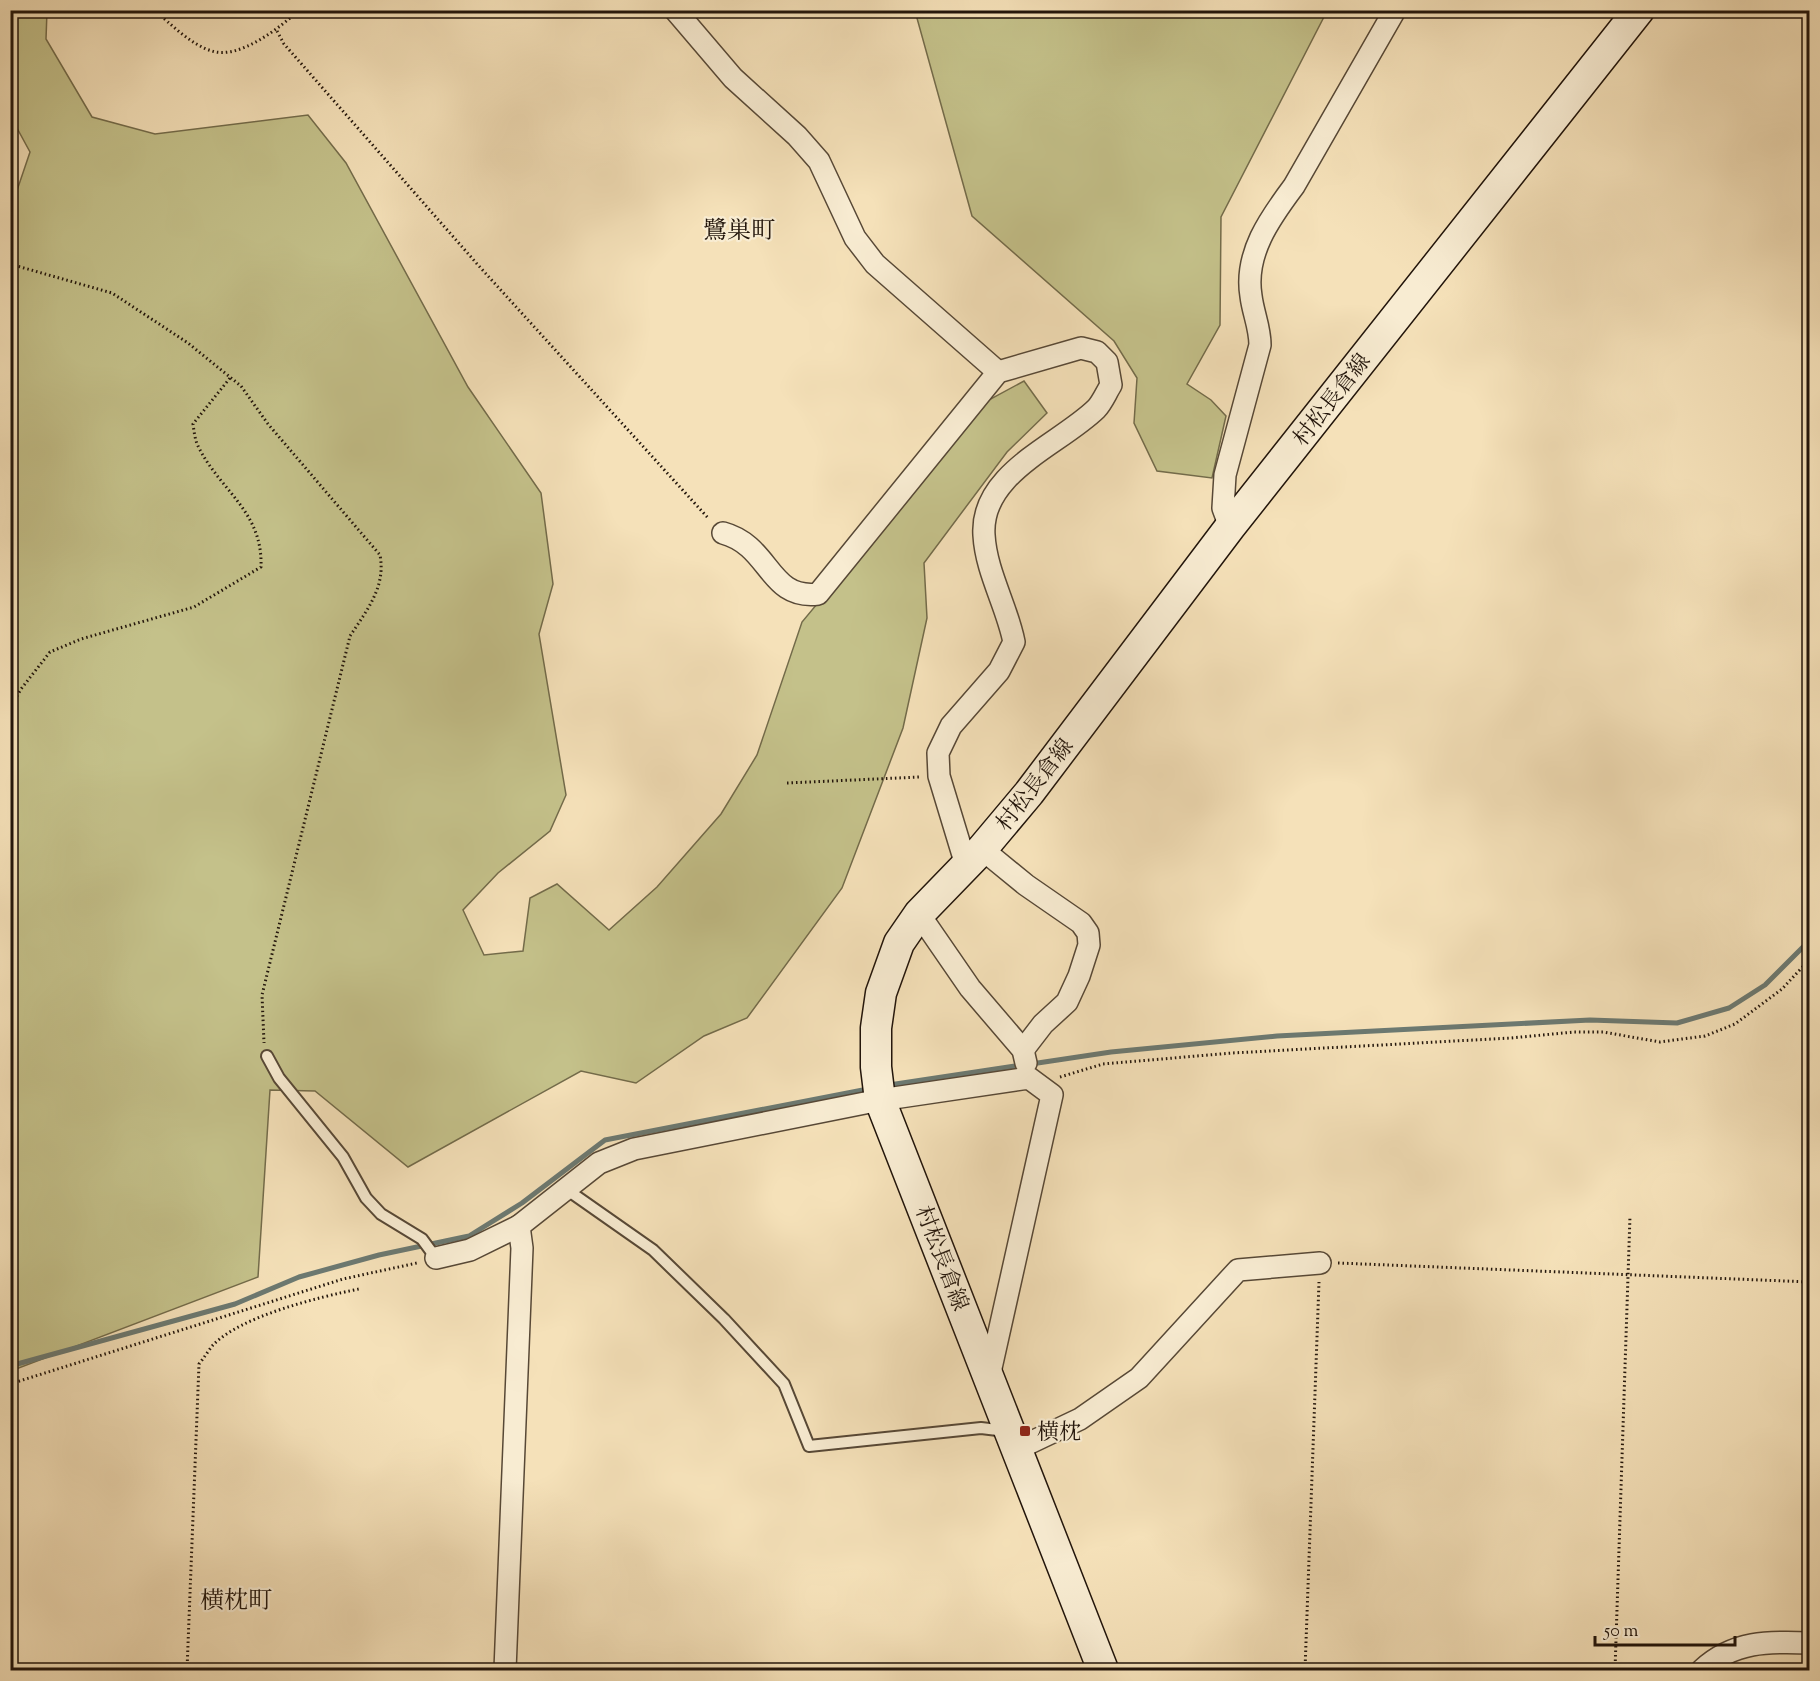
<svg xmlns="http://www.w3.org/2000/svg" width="1820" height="1681" font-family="'Sorts Mill Goudy','Noto Serif JP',serif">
<rect width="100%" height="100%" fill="#f5e1b9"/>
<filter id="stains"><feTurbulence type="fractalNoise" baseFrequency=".00333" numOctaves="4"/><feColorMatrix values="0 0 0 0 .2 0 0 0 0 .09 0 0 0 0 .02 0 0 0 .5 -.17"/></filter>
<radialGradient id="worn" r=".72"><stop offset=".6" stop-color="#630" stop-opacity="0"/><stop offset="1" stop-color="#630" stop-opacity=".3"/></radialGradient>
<!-- green -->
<g fill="#c4c18a" stroke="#736b4a" stroke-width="1.5">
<polygon points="11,11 47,11 46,39 92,117 155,134 308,115 346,163 468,387 541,493 553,584 539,634 566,795 550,831 498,873 463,910 484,955 523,951 530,898 557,884 609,930 657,887 721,814 757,755 802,622 985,402 1024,381 1047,413 1007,452 924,563 927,618 903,728 842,888 747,1018 704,1036 636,1083 581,1071 408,1167 315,1091 270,1090 258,1277 11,1371 10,211 30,152 11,117"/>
<polygon points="915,11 1327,11 1221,217 1220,325 1187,384 1211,400 1226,416 1212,478 1157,471 1134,423 1137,378 1114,341 972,216"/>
</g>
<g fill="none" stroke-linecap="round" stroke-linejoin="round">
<!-- stream -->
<g stroke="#6c7971" stroke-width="5">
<polyline points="1031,1064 1111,1052 1277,1036 1590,1020 1677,1023 1729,1008 1765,985 1810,940"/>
<polyline points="889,1085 1022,1065"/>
<polyline points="10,1366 235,1304 299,1277 379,1255 469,1236 522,1203 605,1140 868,1089"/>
</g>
<!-- lane casing -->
<g stroke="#574836" stroke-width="14">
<g id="lane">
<polyline points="267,1056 279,1078 343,1157 366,1198 381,1214 422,1239 436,1258"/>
<polyline points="566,1189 653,1250 724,1319 784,1384 809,1446 981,1428 1006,1431"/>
</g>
</g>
<!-- street casing -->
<g stroke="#574836" stroke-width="24">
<g id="street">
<polyline points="675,10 733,78 797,136 819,161 855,238 875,264 998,372"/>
<path d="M1230 527 1223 508 1225 475 1260 345C1260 327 1253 313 1251 296 1244 254 1270 218 1294 186L1395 10"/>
<path d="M723 533C771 546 768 600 818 594L998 372 1081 348 1097 352 1107 362 1111 385C1106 393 1102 403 1096 409 1059 445 980 473 984 535 986 572 1007 606 1014 642L999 671 951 726 938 753 939 776 966 865"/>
<polyline points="982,849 1026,885 1081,923 1088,933 1089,945 1079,976 1067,1002 1043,1024 1023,1050"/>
<polyline points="919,914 970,988 1023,1050 1026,1063"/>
<polyline points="436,1258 470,1250 519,1226 599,1163 634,1149 880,1100 1029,1078 1052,1095 989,1377"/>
<polyline points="1017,1449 1080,1419 1139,1378 1238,1270 1320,1263"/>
<polyline points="505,1670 522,1248 519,1226"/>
<path d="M1702 1670C1733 1641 1769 1641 1810 1643"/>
</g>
</g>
<!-- secondary casing -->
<g stroke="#22150b" stroke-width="33">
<polyline id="secondary" points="1103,1670 880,1100 876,1067 876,1028 881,993 899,943 919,914 982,849 1029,793 1230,527 1639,10"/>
</g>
<!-- path -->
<g stroke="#22150b" stroke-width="3" stroke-dasharray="1.5 3" stroke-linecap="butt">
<path d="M154 10C171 24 191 45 212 51 239 60 281 27 299 10"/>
<polyline points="277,31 284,44 478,265 709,519"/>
<path d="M10 264 112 293 188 343 241 386 268 424 380 555C386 587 367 610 350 636L262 995 264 1043"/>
<path d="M10 708 21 689 50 652 81 639 194 607 261 567C263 511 220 491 198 446 195 440 194 431 193 424L230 378"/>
<polyline points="787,783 920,777"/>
<polyline points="1060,1077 1103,1064 1232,1053 1511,1038 1574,1032 1603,1032 1660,1042 1682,1039 1705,1036 1735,1024 1782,989 1810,959"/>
<polyline points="1338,1263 1810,1282"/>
<polyline points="10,1384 343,1279 417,1263"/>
<path d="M187 1670 199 1364C204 1358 208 1351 213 1345 241 1316 319 1297 359 1289"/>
<polyline points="1305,1670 1319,1282"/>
<polyline points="1615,1670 1630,1216"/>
</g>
<!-- lane -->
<use href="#lane" stroke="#f8ecd2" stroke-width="10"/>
<!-- street -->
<use href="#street" stroke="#f8ecd2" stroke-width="21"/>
<!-- secondary -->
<use href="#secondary" stroke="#f8ecd2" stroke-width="30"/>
</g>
<!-- markers -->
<rect fill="#8f2418" stroke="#f8ecd2" stroke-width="2" x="1019" y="1425" width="12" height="12" rx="3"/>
<g text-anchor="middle" stroke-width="4.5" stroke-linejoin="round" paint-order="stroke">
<!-- street labels -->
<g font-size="22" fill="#22150b" stroke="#f8ecd2">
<text transform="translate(1331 399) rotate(-52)" y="8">村松長倉線</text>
<text transform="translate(1034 784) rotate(-52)" y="8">村松長倉線</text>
<text transform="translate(943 1258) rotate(69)" y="8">村松長倉線</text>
</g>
<!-- poi labels -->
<g font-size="22" fill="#22150b" stroke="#f8ecd2" text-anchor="start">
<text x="1037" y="1439">横枕</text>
</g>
<!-- neighbourhood labels -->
<g font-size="24" fill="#22150b" stroke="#f8ecd2">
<text x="739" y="238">鷺巣町</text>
<text x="236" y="1608">横枕町</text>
</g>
</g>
<!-- margin -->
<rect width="1820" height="1681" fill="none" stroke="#f5e1b9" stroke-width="36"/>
<rect x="12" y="12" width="1796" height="1657" fill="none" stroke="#22150b" stroke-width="3"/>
<rect x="18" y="18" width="1784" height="1645" fill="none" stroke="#22150b" stroke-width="1.5"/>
<!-- scale -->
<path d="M1595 1636v9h140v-9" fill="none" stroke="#22150b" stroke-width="3"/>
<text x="1604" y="1636" font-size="18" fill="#22150b" stroke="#f8ecd2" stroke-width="4.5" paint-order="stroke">50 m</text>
<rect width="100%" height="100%" filter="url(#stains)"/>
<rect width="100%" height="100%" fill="url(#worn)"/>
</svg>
